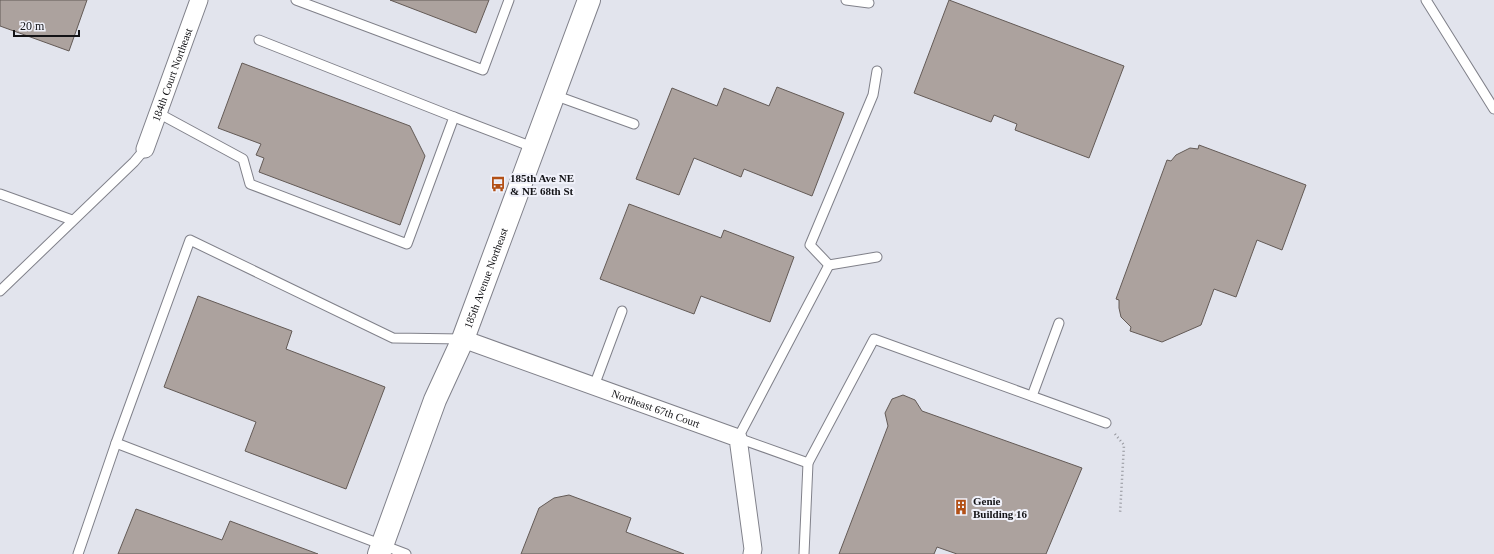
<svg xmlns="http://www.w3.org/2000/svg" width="1494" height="554" font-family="Georgia,serif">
<rect width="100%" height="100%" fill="#e2e4ed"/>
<!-- building -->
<g fill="#aca29e" stroke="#635a56">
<polygon points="0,0 87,0 69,51 0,26"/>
<polygon points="390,0 489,0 476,33"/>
<polygon points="949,0 1124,66 1089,158 1015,130 1017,124 994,115 991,122 914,93"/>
<polygon points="242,63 410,126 425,156 400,225 259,172 264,158 256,155 261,144 218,128"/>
<polygon points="777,87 844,113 812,196 744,169 741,177 694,158 679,195 636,179 672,88 717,106 724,88 769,106"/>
<polygon points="1199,145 1306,185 1282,250 1257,240 1236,297 1214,289 1201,325 1162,342 1130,331 1131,327 1121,317 1119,308 1119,300 1116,299 1167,160 1171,161 1176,155 1190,148 1198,149"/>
<polygon points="629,204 721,238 724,230 794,257 770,322 701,296 694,314 600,279"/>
<polygon points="198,296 292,331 286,349 385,387 346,489 245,451 256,422 164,387"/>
<polygon points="903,395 915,400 922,411 1082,468 1046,554 957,554 937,547 934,554 839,554 888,426 885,413 892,399"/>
<polygon points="569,495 631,518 626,532 684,554 521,554 539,508 554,498"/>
<polygon points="136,509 222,540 230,521 318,554 118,554"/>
</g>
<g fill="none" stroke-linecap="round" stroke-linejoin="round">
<!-- service casing -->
<g stroke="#80818a" stroke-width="11">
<g id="service">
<polyline points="296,0 483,70 509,0"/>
<polyline points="846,0 869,3"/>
<polyline points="1426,0 1494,109"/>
<polyline points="554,95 634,124"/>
<polyline points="158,113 243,159 250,184 407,244 454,117 259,40"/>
<polyline points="454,117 535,148"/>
<polyline points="0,194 72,220"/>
<polyline points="829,265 810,245 873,95 877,71"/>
<polyline points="829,265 877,257"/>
<polyline points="0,291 134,162 145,149"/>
<polyline points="594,386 622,311"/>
<polyline points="1032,396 1059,323"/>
<polyline points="808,463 738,438 829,265"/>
<polyline points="78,554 116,443"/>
<polyline points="406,554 116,443 190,240 393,338 463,339"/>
<polyline points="804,554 808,463 874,339 1106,423"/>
</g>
</g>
<!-- minor casing -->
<g stroke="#80818a" stroke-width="19">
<g id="minor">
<path id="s1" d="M145 149 199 0"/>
<path id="s2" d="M463 339 738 438 753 549 752 554"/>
</g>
</g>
<!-- tertiary casing -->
<g stroke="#80818a" stroke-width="24">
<g id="tertiary">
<path id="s3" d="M379 554 435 400 463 339 589 0"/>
</g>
</g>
<!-- path -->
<polyline stroke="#93949b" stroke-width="2.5" stroke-dasharray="1 3" stroke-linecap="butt" points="1115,434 1124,445 1120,514"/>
<!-- service -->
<use href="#service" stroke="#fff" stroke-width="9"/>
<!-- minor -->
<use href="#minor" stroke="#fff" stroke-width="17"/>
<!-- tertiary -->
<use href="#tertiary" stroke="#fff" stroke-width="22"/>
</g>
<!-- icons -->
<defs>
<g id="bus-bare" transform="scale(1.2)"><path d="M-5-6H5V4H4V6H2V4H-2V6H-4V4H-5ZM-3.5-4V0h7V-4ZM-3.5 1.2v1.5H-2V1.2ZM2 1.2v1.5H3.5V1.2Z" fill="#b25016" stroke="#f0f1fa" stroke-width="2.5" paint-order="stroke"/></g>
<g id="building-bare" transform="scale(1.2)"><path d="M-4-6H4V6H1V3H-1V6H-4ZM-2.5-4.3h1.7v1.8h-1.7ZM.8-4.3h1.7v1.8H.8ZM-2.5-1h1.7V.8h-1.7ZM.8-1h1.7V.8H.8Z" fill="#b25016" stroke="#f0f1fa" stroke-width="2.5" paint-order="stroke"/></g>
</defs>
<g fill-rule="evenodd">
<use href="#bus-bare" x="498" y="184"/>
<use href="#building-bare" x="961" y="507"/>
</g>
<g text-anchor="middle" stroke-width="4" stroke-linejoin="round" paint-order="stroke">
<!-- street labels -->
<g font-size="11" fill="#131316" stroke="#f0f1fa">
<text dy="4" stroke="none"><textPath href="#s1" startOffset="79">184th Court Northeast</textPath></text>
<text dy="4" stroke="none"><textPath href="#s3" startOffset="296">185th Avenue Northeast</textPath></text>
<text dy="4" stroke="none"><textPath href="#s2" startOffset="205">Northeast 67th Court</textPath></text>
</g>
<!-- poi labels -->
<g font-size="11" font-weight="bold" fill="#131316" stroke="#f0f1fa" text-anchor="start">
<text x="510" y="182">185th Ave NE<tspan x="510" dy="13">&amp; NE 68th St</tspan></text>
<text x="973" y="505">Genie<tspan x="973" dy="13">Building 16</tspan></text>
</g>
</g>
<!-- scale -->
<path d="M14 30v6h65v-6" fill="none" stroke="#131316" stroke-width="2"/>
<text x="20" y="30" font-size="12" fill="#131316" stroke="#f0f1fa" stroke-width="3" paint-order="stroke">20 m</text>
</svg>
